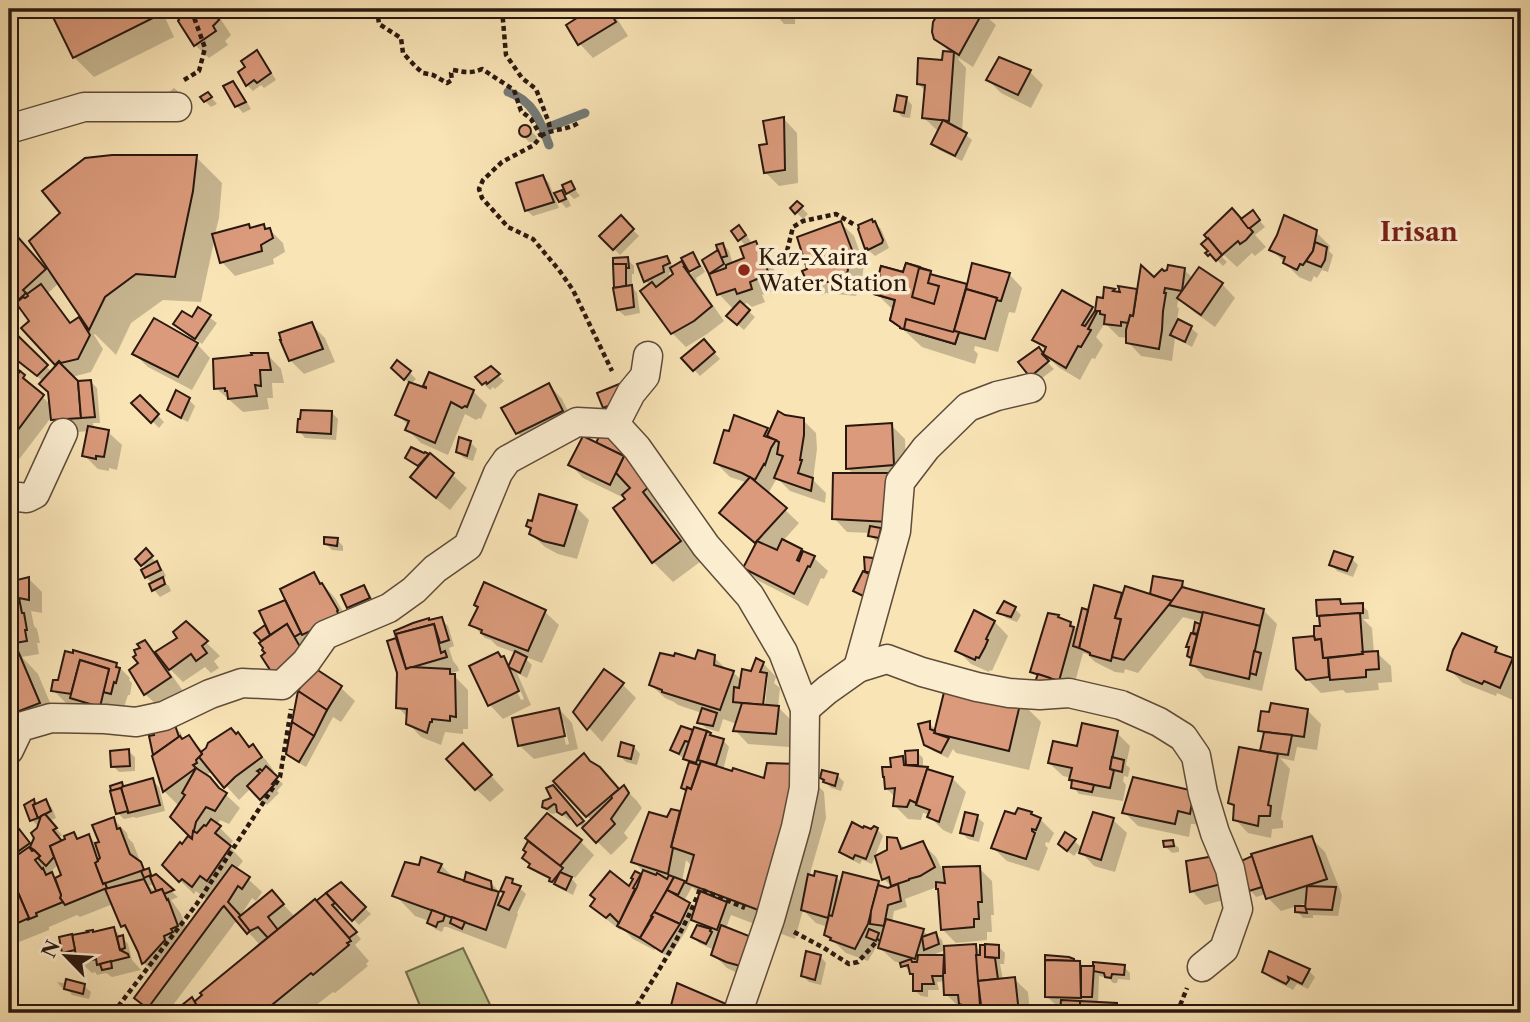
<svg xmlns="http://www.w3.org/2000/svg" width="1530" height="1022" font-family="'Libre Caslon Text',serif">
<rect width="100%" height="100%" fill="#f9e4b6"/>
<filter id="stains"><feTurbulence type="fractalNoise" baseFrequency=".00286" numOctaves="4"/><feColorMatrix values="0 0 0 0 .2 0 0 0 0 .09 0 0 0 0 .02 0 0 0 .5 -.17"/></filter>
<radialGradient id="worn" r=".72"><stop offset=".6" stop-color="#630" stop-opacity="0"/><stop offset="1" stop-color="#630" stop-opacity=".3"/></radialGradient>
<!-- pitch -->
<polygon fill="#bec48e" stroke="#746e4e" stroke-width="2" points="463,948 494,1013 423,1013 406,972"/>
<!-- shadow -->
<g fill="#0003" fill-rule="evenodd">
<polygon points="53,9 161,9 174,37 94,77 74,57 52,10"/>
<polygon points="174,9 210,9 220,18 231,35 225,41 228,45 209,58 195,45"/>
<polygon points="594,9 608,9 616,17 628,36 593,58 580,44 568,25"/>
<polygon points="778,9 789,9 795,14 795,24 784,24 778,17"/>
<polygon points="815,9 850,9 849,15 838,14 838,19 825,19"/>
<polygon points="943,9 978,9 996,25 973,67 959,58 958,59 966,68 962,132 972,140 962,161 939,150 933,144 939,132 924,118 926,91 918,84 952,54 935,38 935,23"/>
<polygon points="1046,9 1056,9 1053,14"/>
<polygon points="1081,9 1135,9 1135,14 1106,18 1102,14 1087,15"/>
<polygon points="256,53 263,59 276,80 264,88 261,85 253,91 247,85 247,67"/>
<polygon points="1030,72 1043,85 1031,108 1001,93 988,80"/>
<polygon points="233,83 239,89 251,109 243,113 237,106"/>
<polygon points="174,88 181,94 192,112 182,118 184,120 181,122 175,115 163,97"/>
<polygon points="208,94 217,104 211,107 205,101"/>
<polygon points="906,98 912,105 910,118 902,117 896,110"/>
<polygon points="784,119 797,133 798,183 779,186 765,172 769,145"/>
<polygon points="524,126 527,127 537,137 534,142 529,142 522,135 520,131"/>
<path d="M196 157 222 183 219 218 215 234 248 226 252 230 264 226 268 230H270L283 243 285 252 273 259 274 264 235 276 222 262 215 237 201 302 163 300 131 323 116 355 95 334 94 335 103 349 91 372 72 377 80 385 91 382 97 388 100 423H93L94 429 108 432 122 445 117 470 109 468V471L98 469 84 455 89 431 67 433 53 420V415L17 462 9 455V366L24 377 37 390 36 391 51 405 50 393 43 381 9 355V332L10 331 52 372 58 366 41 346 31 321 9 293V229L54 278ZM59 283 88 325 86 326 79 319 72 324 48 293Z"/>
<polygon points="543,177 549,183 559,208 533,216 526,210"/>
<polygon points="570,183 580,196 574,199 568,193"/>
<polygon points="562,192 568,199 571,206 566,208 560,201"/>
<polygon points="797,203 808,214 803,219 792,208"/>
<polygon points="1253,213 1265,227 1255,235 1266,247 1255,256 1252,253 1237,267 1224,255 1222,257 1227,262 1223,266 1217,260 1215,261 1208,253 1242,220"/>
<polygon points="621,218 639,236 620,255 602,237"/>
<polygon points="841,223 854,236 864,264 862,279 859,280 861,285 856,296 826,293 822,295 808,281 810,270"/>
<polygon points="875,223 881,229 889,248 875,256 866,248"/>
<polygon points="733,232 745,233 751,242 746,246"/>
<polygon points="1316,232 1330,246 1329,251 1333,255 1328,272 1322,270 1317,278 1314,276 1311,282 1299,277 1271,249"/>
<polygon points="755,243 769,257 781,288 762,295 765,302 752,307 747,303 742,305 755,317 744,330 735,322 734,310 719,294 706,264 720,250 723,244 729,251 733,264 746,259"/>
<path d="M666 258 674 268 681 263 690 271V274L702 266 705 272 696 278 697 281H696L724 321 707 334 686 347 672 333 650 286 646 281 640 265ZM674 270 676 275 670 279 669 273Z"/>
<polygon points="627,259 634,266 634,274 632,274 632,287 637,293 640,313 625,316 618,310"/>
<polygon points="1184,270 1193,278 1222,284 1235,298 1215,327 1193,311 1183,302 1178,301 1177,307 1179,308 1177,320 1191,328 1198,334 1192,347 1175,338 1172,361 1141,356 1128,342 1128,338 1119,337 1105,323 1096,337 1103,345 1095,359 1092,358 1080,380 1058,367 1050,359 1047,362 1054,369 1037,382 1031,375 1039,349 1044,355 1046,351 1035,340 1092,308 1096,313 1098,299 1105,300 1105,289 1114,290 1117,293 1122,294 1120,288 1139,291 1154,279"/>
<polygon points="930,273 933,276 968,286 1009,274 1022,288 1015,313 1009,312 998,352 975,346 974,350 978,354 975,364 922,347 892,319 894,311 876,293 904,274"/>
<polygon points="199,310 217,323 202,344 175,324 192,319"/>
<polygon points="311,324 325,338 335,362 304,374 290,360"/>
<polygon points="704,341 720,359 700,376 684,359"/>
<polygon points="197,344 210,358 192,390 148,367 134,354"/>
<polygon points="268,355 281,369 284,383 272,383 273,398 267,398 269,409 243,412 216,388"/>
<polygon points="393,368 410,373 416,379 411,384 431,391 473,391 487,405 481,419 479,418 476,420 465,414 448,455 421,443 408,430 409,426 397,414 410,384"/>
<polygon points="491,368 504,381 495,389 493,387 490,390 477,378"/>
<polygon points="549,385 562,399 575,425 531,447 518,433"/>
<polygon points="140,397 164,422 159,428 134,403"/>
<polygon points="189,400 195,406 188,422 176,416 170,409"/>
<polygon points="332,413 338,419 336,440 305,438 299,431 301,422"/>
<polygon points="803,420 816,433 817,449 813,480 826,493 825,503 790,491 777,478 768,494 799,523 774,551 778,553 783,541 814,558 828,571 824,579 821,578 808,606 759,581 745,568 757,545 721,513 748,483 730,477 716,463 767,429 771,433"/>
<polygon points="891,425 905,439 906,478 885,543 877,542 870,535 871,533 847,532 834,518 855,475 847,468"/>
<path d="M626 440 674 502 662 513 700 562 673 582 653 562 628 500 583 478 570 464 597 445ZM630 485 633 488 625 495Z"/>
<polygon points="470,442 477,449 473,461 464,458 458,452"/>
<polygon points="426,454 429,457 430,455 467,488 450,510 426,491 412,477 420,468 407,457"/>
<polygon points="576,507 589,520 577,559 558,554 545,547 531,534 532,531 528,526"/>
<polygon points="337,540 343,546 343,551 332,550 325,543"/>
<polygon points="146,551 163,570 166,576 161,579 169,586 171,591 160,597 154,590 151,585 153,584 146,577 147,569 138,559"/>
<polygon points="1352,559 1358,565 1353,577 1337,571 1331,564"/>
<polygon points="314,574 335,598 344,613 306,631 306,635 346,617 302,642 319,673 341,688 355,701 341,722 333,717 306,767 294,760 288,753 308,679 267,654 264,641 256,633 268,625 261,612 288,601"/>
<polygon points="29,579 42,592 42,613 31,611 34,626 37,629 40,643 37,643 39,654 22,657 38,674 59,724 19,738 20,755 13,785 9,784 9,584"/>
<polygon points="1182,583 1188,589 1263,610 1277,624 1262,691 1205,678 1192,664 1193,660 1189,656 1192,636 1201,638 1195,632 1199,625 1201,627 1202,622 1183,617 1138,673 1125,669 1124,673 1115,672 1095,662 1087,654 1083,653 1072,693 1039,678 1032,672 1058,617 1061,620 1071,623 1078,631 1087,612 1089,614 1095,587 1123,595 1156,598"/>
<polygon points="364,587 370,594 375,604 355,613 348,607"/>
<polygon points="1340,601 1345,606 1362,605 1368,611 1369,619 1363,619 1372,628 1374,653 1377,653 1391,666 1392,682 1378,683 1379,690 1346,693 1343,690 1321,693 1307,679 1316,638 1322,627 1321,617 1319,615"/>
<polygon points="1015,609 1021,615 1017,622 1006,618 1000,612"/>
<path d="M545 612 559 625 542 663 523 656 532 665 527 678 517 673 531 705 503 719 490 705 471 667 498 654 511 666 516 653 497 646 491 640 485 638 472 624ZM506 667H510L524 699 521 700Z"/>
<polygon points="441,619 448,626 454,646 449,648 453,661 458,667 459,671 451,673 468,690 468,729 463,729 463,734 445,732 441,745 421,737 408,723 408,718 398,707 399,673 389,643"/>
<polygon points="994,621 1008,636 992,671 990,670 989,672 971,664 957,650"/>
<polygon points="186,623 220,656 214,661 219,668 211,673 205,667 183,682 170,669 168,670 183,691 159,707 145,694 140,664 144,642 156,654 180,638"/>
<polygon points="1496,649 1504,656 1512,659 1521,669 1521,682 1513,700 1497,693 1496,696 1463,683 1449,669"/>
<polygon points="66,653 116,664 130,678 129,680 132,683 130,695 128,695 124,707 116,705 113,720 80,706 67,704 53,690 59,682"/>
<path d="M714 657 728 671 733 672 742 681 763 663 776 677 774 683 780 688 778 707 792 721 789 747 748 744 735 730 737 724 723 719 719 732 706 728 699 722 702 713 678 705 674 702 665 698 651 685 696 661ZM768 676 764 714 761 713 764 684Z"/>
<polygon points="604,671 623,685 636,698 602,742 575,712"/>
<polygon points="1020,701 1041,722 1029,770 956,753 953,749 948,758 933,751 926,744 929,723 937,731"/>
<path d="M559 709 572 723 578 749 534 759 520 746ZM561 723H564L569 744 566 745Z"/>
<polygon points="1307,710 1321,724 1317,750 1297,747 1294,761 1280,758 1290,769 1281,819 1283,821 1283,828 1272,829 1271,838 1248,833 1235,819 1236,809 1229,803 1265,753 1265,735 1260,730 1271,714"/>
<path d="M174 727 181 733 183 741 189 737 204 752 238 735 266 760 274 771 271 773 283 784 277 791 279 793 267 805 251 788 239 800 213 771 208 774 210 777 208 778 240 808 229 824 220 820 217 825 233 841 229 846 243 861 236 870 248 879 262 892 256 901 252 898 239 918 272 892 295 917 340 884 371 914 359 925 342 908 337 912 361 939 355 945 369 961 366 964 368 966 335 993 333 992 306 1013H205L203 1011 199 1013H174L192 999 195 1003 261 946 237 920 167 1013H153L136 997 154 973 144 963 132 935 122 926 113 904 80 917 77 915 49 927V930L14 944 9 939V818L33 845 40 828 32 820 33 802 37 805 46 801 52 808 56 818 49 821 62 835 58 838 62 842 73 834 79 840 89 836 97 845 102 843 113 819 127 833 128 838 133 843 142 866 178 897 171 900 181 914 187 929 208 901 196 891 194 894 164 865 190 835 179 806 164 791 154 754ZM59 864 64 876 57 879 50 872ZM155 884 161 897 149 886Z"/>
<path d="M695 729 723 740 729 747 723 770 765 780 798 766 824 792 826 818 809 877 815 878 816 873 837 878 842 883 878 882 885 889 893 888 884 879 889 852 896 840 906 849 922 843 936 857 946 878 979 868 992 881 994 915H991L992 932H987V940L956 943 942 929 940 890 937 887 905 899 907 907 894 911 892 922 923 931 929 936 936 934 942 940 944 948 975 946 982 953 998 946 1005 953 1004 964H1000L1003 980 1014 979 1028 992 1030 1013H963V1008H960L946 994 945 981 937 982 939 990H928V997L921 996 914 990 915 976 902 964 894 961 880 948 881 945 878 944 868 961 846 953 826 934 828 927 816 923 803 910 795 939 731 915 726 928 753 939 741 975 727 968 713 954 714 950 699 943 693 937 699 925 692 918 686 931 669 957 655 949 654 950 633 939 622 928 620 930 606 919 593 906 630 889 635 873 642 876 644 872 633 861 668 819 679 813 681 815 687 792 683 788 691 764 672 750 694 732ZM686 860 692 866 687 885 682 882ZM692 887 701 895 696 910 684 901ZM946 950V960L943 957 929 956Z"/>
<polygon points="1117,733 1130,746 1126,765 1130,768 1128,777 1124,776 1123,781 1126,785 1123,801 1079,794 1073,787 1074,782 1071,778 1063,776 1049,763"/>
<polygon points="634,747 640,754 637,765 626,762 620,756"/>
<polygon points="128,751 135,757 135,771 119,772 113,766"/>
<polygon points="917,752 923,758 923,768 952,778 966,792 952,834 943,830 927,814 923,813 921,820 908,819 894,805 895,797 886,788 893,768 902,757 908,763"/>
<polygon points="476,759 504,790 490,802 476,789"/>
<polygon points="837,775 844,782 841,791 831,788 822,778"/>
<polygon points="152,780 159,787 165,811 136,818 134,817 124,819 118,813 121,784 125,788"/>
<polygon points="556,781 613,783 620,791 624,788 637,801 642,808 624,833 628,838 611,855 573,818 569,820 558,811 554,814 550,813 544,807 559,793 587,826 592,821"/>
<polygon points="1193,793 1201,832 1195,824 1191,824 1189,837 1138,826 1124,812"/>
<polygon points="1031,814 1040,819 1054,833 1049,843 1046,842 1045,845 1048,848 1039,871 1007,861 993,848 1016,816"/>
<polygon points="1094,814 1113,820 1127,833 1115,872 1094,866 1081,852"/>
<polygon points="977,817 984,823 979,842 968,839 962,833"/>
<polygon points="877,829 883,836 872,864 862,860 860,864 848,858 841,852 872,831"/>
<polygon points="1066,834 1081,847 1074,856 1066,850"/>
<polygon points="1311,838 1325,852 1342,895 1338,916 1313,915 1313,918 1303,918 1297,911 1307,908 1307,903 1281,911 1268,898 1266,894 1256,897 1250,890"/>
<polygon points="530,841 580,841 594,855 575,878 569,874 567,877 573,880 577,885 573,895 557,887 551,880 537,873 530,866 528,853 525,850"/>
<polygon points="1172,842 1179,848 1179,852 1172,853 1166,847"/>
<polygon points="1220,857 1242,895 1205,905 1192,891"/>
<polygon points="441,865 455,879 465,883 490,882 497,889 498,894 503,899 505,894 502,891 512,881 526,894 517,913 518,914 506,949 447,927 444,927 442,932 435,929 429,922 429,921 415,916 395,895 420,868"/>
<polygon points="114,929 128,944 132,960 141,970 112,977 106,973 97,975 95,972 92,973 78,960 78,957 70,958 64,952 94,934"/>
<polygon points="820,956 826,963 821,985 809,982 802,975"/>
<polygon points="1079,962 1085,968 1124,967 1130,973 1130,980 1118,979 1117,983 1113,983 1109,978 1099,976 1098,1004 1116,1005 1125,1013 1062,1013 1062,1010 1046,996"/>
<polygon points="1309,971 1315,977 1308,989 1297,984 1293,990 1270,978 1264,972"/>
<polygon points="57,982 84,986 91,992 89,999 72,995 68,990 63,989"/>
</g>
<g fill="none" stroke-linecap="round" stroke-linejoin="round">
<!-- stream -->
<g stroke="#747a76" stroke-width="9">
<path d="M508 92C533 100 541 122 549 145"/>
<polyline points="544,129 585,113"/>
</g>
</g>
<!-- building -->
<g fill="#da9a7b" stroke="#2a180f" stroke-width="2">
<polygon points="49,9 152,9 155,17 73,58"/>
<polygon points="172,9 211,9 219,20 213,26 216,31 194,46 178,21 179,20"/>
<polygon points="591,9 608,9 616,22 578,45 566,25"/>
<polygon points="776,9 789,9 790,18 776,18"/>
<polygon points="941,9 982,9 984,10 959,55 934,39 932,32 933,22"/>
<polygon points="257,50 271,73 257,83 254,80 246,86 238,72 245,67 241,61"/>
<polygon points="943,51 954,52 949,121 922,118 925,85 917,84 918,58 942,60"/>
<polygon points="999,57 1031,70 1018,95 986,80"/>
<polygon points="233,81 246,102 235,107 223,86"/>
<polygon points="208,92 212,97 204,102 200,97"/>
<polygon points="897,95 907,97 904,113 894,111"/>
<polygon points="784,117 785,170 764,173 759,145 767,144 763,121"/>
<polygon points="943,120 967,133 955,156 931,144"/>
<circle cx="525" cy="131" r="6"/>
<polygon points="112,155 197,155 193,191 175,277 136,274 105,297 89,330 29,241 60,213 42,191 85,158"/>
<polygon points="543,175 554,202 525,211 516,183"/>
<polygon points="571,181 575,189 566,194 562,185"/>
<polygon points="562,190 566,199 559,202 554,193"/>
<polygon points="797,201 803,206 795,214 790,208"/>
<polygon points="1232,208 1253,232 1246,240 1240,244 1238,241 1222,255 1204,235"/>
<polygon points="1253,210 1260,220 1250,228 1248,228 1241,219"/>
<polygon points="621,215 634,229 613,250 599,236"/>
<polygon points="1284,215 1317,230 1313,251 1303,265 1300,264 1297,270 1283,263 1285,257 1269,250 1277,235"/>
<polygon points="872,219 873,222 875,221 883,240 882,243 868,250 867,248 865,249 858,229 859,228 858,225"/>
<polygon points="841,221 852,250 849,266 847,267 848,270 843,284 811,280 807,282 802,271 807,269 797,237"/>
<polygon points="249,224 250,228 264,224 265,229 270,228 273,238 261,245 262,251 220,263 212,234"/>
<polygon points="739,225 746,235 738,241 731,231"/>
<polygon points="9,227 46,269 23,290 26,293 14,304 9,297"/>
<polygon points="1208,238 1222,255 1216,261 1210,254 1208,256 1205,253 1208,251 1201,244"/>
<polygon points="756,241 769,274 750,282 752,289 737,294 735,289 717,295 709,274 726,268 726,265 744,258 740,247"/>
<polygon points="1315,242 1327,247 1325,260 1321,267 1306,261 1313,251"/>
<polygon points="723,243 727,256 720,258 716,245"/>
<polygon points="718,250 724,264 709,274 702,260"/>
<polygon points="693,252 700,266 689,272 681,258"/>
<polygon points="667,256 670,263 663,266 664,272 644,282 637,264"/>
<polygon points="628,257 629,268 626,268 626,264 613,264 613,258"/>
<polygon points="682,261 685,267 684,267 712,306 694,321 671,334 640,291 652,282 656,287 673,274 670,268"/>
<polygon points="906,263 920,267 904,329 900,328 900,327 890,320 895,300 874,294 880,275 879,274 881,266 903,272"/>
<polygon points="906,263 931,271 930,274 967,284 954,331 959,332 955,344 900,328 900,327 890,320 895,300 874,294 880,275 879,274 881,266 903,272"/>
<polygon points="972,263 1010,273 1001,301 996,300 997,298 966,289"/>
<polygon points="613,264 626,264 626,286 614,288"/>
<polygon points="1141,265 1154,277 1162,269 1164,271 1167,270 1168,265 1185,268 1182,291 1165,288 1164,293 1166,293 1163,311 1162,330 1159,349 1126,343 1126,330 1130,315 1133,316"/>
<polygon points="1199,267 1223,283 1201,315 1177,298"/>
<polygon points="919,268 931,271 928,283 939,286 934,304 912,297"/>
<polygon points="41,284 70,323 79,317 90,335 78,359 61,363 59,361 55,365 21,328 29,321 16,303 23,297 25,298 28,296 27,294"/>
<polygon points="632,285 634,307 617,310 613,288"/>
<polygon points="1118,286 1137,289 1133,316 1130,315 1128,323 1121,322 1121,326 1104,324 1105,315 1100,314 1100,311 1095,311 1097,297 1103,298 1104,287 1115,289 1113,291 1120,292"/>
<polygon points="966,289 997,298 985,339 954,331"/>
<polygon points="1062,290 1093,307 1082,325 1085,326 1095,311 1097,312 1088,329 1091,330 1081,347 1078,346 1066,368 1043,354 1046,347 1032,340"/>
<polygon points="740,301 750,310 737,325 726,316"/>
<polygon points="198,307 211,315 195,339 173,324 182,311 192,317"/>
<polygon points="154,318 198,343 178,377 132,354"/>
<polygon points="906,319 953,332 954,331 959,332 955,344 904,329"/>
<polygon points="1178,319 1192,326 1185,342 1170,335"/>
<polygon points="312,322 323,349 289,361 280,340 281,340 279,333"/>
<polygon points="10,328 48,365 37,376 9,354"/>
<polygon points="704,339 715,352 693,371 681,358"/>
<polygon points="1039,347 1043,353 1042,354 1049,361 1030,377 1018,362"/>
<polygon points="251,353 268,353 271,370 260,370 261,386 255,385 257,396 228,399 227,391 225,391 225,388 214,389 213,359 252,355"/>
<polygon points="397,360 411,371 404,380 391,368"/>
<polygon points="59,362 78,381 81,418 51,420 48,392 39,384"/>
<polygon points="9,364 20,371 9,387"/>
<polygon points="491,366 500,374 487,384 486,382 482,385 475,377"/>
<polygon points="20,371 25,375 23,378 44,395 9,442 9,387"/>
<polygon points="429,372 474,390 467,407 465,406 462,408 451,402 435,443 405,430 409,421 395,415 409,382 426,388 426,387 423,386"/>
<polygon points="91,380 95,417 81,418 78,381"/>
<polygon points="549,383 563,411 516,434 501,408"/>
<polygon points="619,384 624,396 623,400 603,408 597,393"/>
<polygon points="176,390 190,398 181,418 167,410"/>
<polygon points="140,395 159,414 151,423 131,403"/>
<polygon points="301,410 332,411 331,434 297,432 298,419 300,419"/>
<polygon points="778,411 785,415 804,418 804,435 800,460 802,460 798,473 813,478 811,491 774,478 783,456 777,454 779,442 767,436"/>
<polygon points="734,415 768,428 764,436 776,440 771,448 765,465 764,464 755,480 742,473 714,463 724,430 729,431"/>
<polygon points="892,423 894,465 846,469 846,426"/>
<polygon points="88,426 109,430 104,457 96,456 96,459 82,456"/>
<polygon points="603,428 655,481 643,492 681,541 652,563 613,508 625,499 622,495 630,488 616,473 624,456 596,443"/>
<polygon points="583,436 624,456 610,485 568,465"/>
<polygon points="459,437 471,441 467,456 456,452"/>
<polygon points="411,447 424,453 425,452 429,454 418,466 405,458"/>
<polygon points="430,453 454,473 436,498 410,477"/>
<polygon points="833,473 890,473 889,522 832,519"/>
<polygon points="750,477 787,508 755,543 719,513"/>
<polygon points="539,494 577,505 564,546 543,541 529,534 531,528 526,526 528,520 532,521"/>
<polygon points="870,526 881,528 879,538 868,536"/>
<polygon points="324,537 338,538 337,546 324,544"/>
<polygon points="782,539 802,549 797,560 799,561 803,551 815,556 810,567 808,566 794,594 743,568 757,541 777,550"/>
<polygon points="146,548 153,556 141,566 135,559"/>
<polygon points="1334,551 1353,557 1347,571 1329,565"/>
<polygon points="864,557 873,558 873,572 865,572"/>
<polygon points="157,561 161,570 145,578 141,570"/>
<polygon points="863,571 876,577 867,598 853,591"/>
<polygon points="314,572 320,584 322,583 338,610 337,611 340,617 302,635 280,589"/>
<polygon points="1153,576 1183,581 1181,591 1172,601 1150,594"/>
<polygon points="29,577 29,600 19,598 22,613 24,613 27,630 25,630 27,641 9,644 9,582"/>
<polygon points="163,577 165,584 152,591 149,584"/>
<polygon points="484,582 546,610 528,651 481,633 482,630 469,625 478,607 474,605"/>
<polygon points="364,585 370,598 347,608 341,595"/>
<polygon points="1094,585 1122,593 1115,618 1121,619 1111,661 1090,655 1090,653 1079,648"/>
<polygon points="1125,586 1172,601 1124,660 1112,657 1121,619 1115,618"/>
<polygon points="1182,587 1264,609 1260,626 1169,605"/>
<polygon points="1340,599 1341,604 1363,603 1363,613 1317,616 1316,600"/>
<polygon points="285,600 301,633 294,637 287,624 270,635 259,611"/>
<polygon points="1004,601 1016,607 1011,617 997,613"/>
<polygon points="1082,608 1088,610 1079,648 1073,646"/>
<polygon points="974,610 995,621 986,639 988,640 985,647 979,658 976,657 975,660 955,651"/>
<polygon points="1203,612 1260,626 1249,679 1190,665"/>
<polygon points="1048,613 1059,615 1058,617 1071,622 1070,626 1074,627 1059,681 1030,672"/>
<polygon points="1360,613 1363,654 1323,658 1321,639 1315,640 1314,636 1314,626 1320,626 1319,616"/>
<polygon points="442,617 449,640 440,643 434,624 396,634 396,637 394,631 413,623 429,618 429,620"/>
<polygon points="186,621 208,641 202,646 207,653 196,661 191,654 169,670 155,652 177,638 173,632"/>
<polygon points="1195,622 1200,624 1197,634 1193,633"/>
<polygon points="287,624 307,659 274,676 261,656 265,653 262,650 263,648 259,643"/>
<polygon points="434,624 441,653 445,651 447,657 406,669 396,634"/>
<polygon points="265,625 270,635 261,641 254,633"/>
<polygon points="1191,633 1197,635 1191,658 1187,656 1189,647 1186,647"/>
<polygon points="1462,633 1497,647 1495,652 1513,658 1500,688 1484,681 1482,684 1447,670 1453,650"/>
<polygon points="1314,636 1315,640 1321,639 1323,658 1328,658 1329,677 1306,680 1296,669 1293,638"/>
<polygon points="396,638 406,669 411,667 450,669 450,674 455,674 456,717 450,716 450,721 432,719 432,722 430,722 427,733 406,724 407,709 396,708 397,673 387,641"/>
<polygon points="145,640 171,677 144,695 129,670 138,663 133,657 136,655 134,650 140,648 137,644"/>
<polygon points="73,650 117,663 116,667 120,668 116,683 114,682 111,694 103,692 109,669 80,660 71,694 51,691 53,680 58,680 65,651 73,653"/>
<polygon points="698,650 715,655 714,665 734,671 720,710 662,692 662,690 649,685 660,653 674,656 675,653 695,659"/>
<polygon points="18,651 40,703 9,715 9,655"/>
<polygon points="515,651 527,657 520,673 508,667"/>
<polygon points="1254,651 1261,653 1256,675 1250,673"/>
<polygon points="1378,651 1379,669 1366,670 1366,677 1330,680 1328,658 1363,654 1362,652"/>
<polygon points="498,652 501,657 504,656 519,691 488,706 469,666"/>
<polygon points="756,658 764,662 760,672 767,673 763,705 733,702 734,687 739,688 742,669 751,671"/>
<polygon points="80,660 109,669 100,707 70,698"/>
<polygon points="313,667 342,686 327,710 298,691"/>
<polygon points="604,669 624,683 587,730 573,712"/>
<polygon points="1038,674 1050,678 1048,685 1035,682"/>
<polygon points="946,684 1021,700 1009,751 934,733"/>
<polygon points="298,691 327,710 314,736 292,722"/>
<polygon points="742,703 779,706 776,734 733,731"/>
<polygon points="1271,703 1308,709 1304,737 1258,731 1261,711 1269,712"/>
<polygon points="559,708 565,736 518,746 512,718"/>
<polygon points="702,708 717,713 713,726 697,723"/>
<polygon points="930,721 930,729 935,731 934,733 949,738 941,753 924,745 918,724"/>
<polygon points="292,722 314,736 299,762 286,754"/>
<polygon points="1082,723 1118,731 1110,769 1114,770 1110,788 1069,780 1072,768 1048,763 1053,741 1077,746"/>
<polygon points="175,725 179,737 153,755 149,736 154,735 153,732"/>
<polygon points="681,726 693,730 689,742 685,741 679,754 670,750"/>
<polygon points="694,727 707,731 696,763 683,759"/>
<polygon points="231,728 236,734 238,732 249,747 253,744 262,757 235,777 224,788 199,757 202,754 201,752 206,748 208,743"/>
<polygon points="707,731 711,733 710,735 724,739 716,765 698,760"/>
<polygon points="1264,732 1292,735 1288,755 1260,751"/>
<polygon points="189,735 202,754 196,760 197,763 193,765 196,768 163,792 152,756 180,736 182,739"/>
<polygon points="621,742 634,746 631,759 618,756"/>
<polygon points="463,743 492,775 475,790 446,759"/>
<polygon points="1239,747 1278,754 1268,805 1271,806 1270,816 1259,816 1258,826 1233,820 1234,805 1228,803"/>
<polygon points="129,749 130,766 111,767 110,751"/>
<polygon points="918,750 918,765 906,765 905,751"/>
<polygon points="584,753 590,761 600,767 619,789 586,817 553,781"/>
<polygon points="903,756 904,765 928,767 916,803 910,800 907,807 893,806 895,788 885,789 884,777 883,777 882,767 891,767 890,758"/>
<polygon points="1112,757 1124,760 1122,772 1110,769"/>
<polygon points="701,761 732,771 733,768 764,778 767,763 798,764 769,914 686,883 694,855 671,847 687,787 691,789"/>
<polygon points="689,762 699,765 691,789 687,787 686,790 681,788"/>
<polygon points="266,766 278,777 272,784 274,785 260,800 247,786 260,773 257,771 260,769 262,771"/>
<polygon points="196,768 210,777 219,788 227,793 215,811 206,807 196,822 192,839 170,817 185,795 182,793"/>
<polygon points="927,769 953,777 939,822 927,817 930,810 916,805"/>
<polygon points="822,770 838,774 835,786 823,782 824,780 820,778"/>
<polygon points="1133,777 1194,791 1190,814 1178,811 1175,824 1122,813"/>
<polygon points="153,778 160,805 128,813 121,787"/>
<polygon points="1072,780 1094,785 1092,792 1071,788"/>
<polygon points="122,782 123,786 121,788 111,791 110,786"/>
<polygon points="553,785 584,821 577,826 566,812 562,815 557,812 556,805 554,804 547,809 542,807 543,801 551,798 546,788"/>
<polygon points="624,785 629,793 611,819 615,824 596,843 582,828 612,798 611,796"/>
<polygon points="121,788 128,811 116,814 110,791"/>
<polygon points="34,799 35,804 33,805 38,818 30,821 24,805"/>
<polygon points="46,799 51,811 38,818 33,805"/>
<polygon points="1018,808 1032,812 1031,814 1041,818 1036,830 1032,829 1032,831 1035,833 1026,859 991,848 1005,811 1015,814"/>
<polygon points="671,809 680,811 671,847 673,848 668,874 631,862 649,812 667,817"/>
<polygon points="965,812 978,815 973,836 960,833"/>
<polygon points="1093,812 1114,818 1101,860 1079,853"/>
<polygon points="547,813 582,840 560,866 525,838"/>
<polygon points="45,814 57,828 53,830 62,841 50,846 54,857 46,866 38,858 40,856 34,850 30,847 34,838 31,833 37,828 41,816"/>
<polygon points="9,816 30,843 9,858"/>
<polygon points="114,817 117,829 120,828 130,854 141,862 144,870 103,884 95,863 100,858 95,843 99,842 92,825"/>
<polygon points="211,819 221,826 215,833 231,846 207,881 200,876 192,887 182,879 179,882 162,865 180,842 182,844 188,836 192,839 193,831 197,833 204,825 206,826"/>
<polygon points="852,822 863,828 864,826 871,829 874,826 878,828 866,859 855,855 853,859 839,852"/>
<polygon points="74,832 77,839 89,834 98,861 95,863 103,884 105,883 107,888 65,905 60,898 61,895 55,878 61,875 50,846 65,839 64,836"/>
<polygon points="1065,832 1076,839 1067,851 1058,844"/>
<polygon points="1312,836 1327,879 1266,899 1251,854"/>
<polygon points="887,837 897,838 901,849 923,841 935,867 920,876 909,879 909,880 891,886 889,877 882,880 875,856 887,850"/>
<polygon points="1173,840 1174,846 1164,847 1163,841"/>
<polygon points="528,841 563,868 552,882 549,881 550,878 528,867 530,864 522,858 526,852 523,850"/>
<polygon points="29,847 32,851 34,850 40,856 35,860 42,869 43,868 46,875 52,872 61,895 60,898 63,902 36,913 37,916 27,920 29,918 10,874 9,875 9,861"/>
<polygon points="1220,855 1229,882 1190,892 1186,861"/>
<polygon points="1252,856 1262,887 1249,891 1241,861"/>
<polygon points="421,857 442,864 438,872 499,892 486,930 392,896 405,862 419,865"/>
<polygon points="232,865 250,877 242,889 238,886 228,902 241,916 239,917 250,931 247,934 224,906 222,908 148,1008 143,1005 134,998"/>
<polygon points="980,866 982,902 978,902 979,919 974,919 974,927 941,930 938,889 936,889 936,882 945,883 943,867"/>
<polygon points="149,868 151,875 144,878 141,871"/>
<polygon points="643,870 656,875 657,873 667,879 669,875 674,877 640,938 617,926 637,887"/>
<polygon points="610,871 629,886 633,879 631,878 635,871 641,874 633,888 635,889 619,923 610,914 606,918 590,906 595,899 590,895"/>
<polygon points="815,871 837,876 828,918 801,910 808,874 814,876"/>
<polygon points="466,872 491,881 492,890 464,881"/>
<polygon points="560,872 572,877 566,890 554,884"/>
<polygon points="843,872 879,881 868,924 855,949 830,940 831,938 824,935 829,915 832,916"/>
<polygon points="10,874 29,918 9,927 9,875"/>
<polygon points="156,874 174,890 164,894 162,889 156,891 150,877"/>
<polygon points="506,877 513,879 512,883 521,886 509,910 498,905 504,892 500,891"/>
<polygon points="674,877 685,881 678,895 667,890"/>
<polygon points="144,879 151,893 162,889 167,900 168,899 178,926 171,929 173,932 164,936 165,940 145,962 142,964 138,952 125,925 121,927 105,889"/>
<polygon points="341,882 366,907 352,921 326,893"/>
<polygon points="898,884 901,901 888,905 884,926 870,924 871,911 878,885 888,888"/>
<polygon points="1307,886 1336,887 1332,910 1305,909"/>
<polygon points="272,890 284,904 268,917 278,930 268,938 258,927 250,931 239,917"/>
<polygon points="667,890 690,903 680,924 654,912"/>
<polygon points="700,891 727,902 717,930 691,920"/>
<polygon points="326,893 335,903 332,905 357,932 349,938 316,901"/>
<polygon points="315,899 349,938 351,941 347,943 349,945 313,975 311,973 262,1013 202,1013 194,1002 202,995 200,993"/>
<polygon points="1295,906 1305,906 1307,913 1295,912"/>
<polygon points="432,910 445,915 443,921 438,922 436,927 427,923"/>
<polygon points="654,912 680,924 662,952 640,938 653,917 651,916"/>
<polygon points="452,917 465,922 462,929 450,923"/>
<polygon points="886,919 924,929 915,959 878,948"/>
<polygon points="697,925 711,929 710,931 712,932 706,944 691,937"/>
<polygon points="721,925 754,938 744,967 726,962 711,955"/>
<polygon points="114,927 120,950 128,954 129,957 97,965 96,959 82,962 81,959 77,961 72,935 88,932 87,931 93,930 93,932"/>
<polygon points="869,929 879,933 876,941 866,937"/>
<polygon points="936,932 939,944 924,950 922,937"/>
<polygon points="72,934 75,950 62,953 59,937"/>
<polygon points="123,935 125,948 120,950 117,937"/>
<polygon points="976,944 980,1006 978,1013 960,1013 962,1005 959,1004 958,995 944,995 943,976 943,973 945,973 944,946"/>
<polygon points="985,944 999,945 999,958 985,957"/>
<polygon points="980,945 985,945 985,957 995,958 998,979 978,981 976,955 980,955"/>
<polygon points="806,951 821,955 815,980 801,976"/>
<polygon points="1269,951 1310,969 1302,984 1288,977 1289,980 1286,984 1262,972"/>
<polygon points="918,955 944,955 943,976 932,976 934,984 922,984 922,991 913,991 913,974 910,974 908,965 901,967 900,963 911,959 912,962 917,962"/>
<polygon points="1045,955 1069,957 1074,959 1074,961 1045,960"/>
<polygon points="1045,960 1080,961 1081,998 1045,997"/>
<polygon points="111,961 112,968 102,970 100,964"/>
<polygon points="1093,962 1125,965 1124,975 1112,974 1111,978 1105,977 1104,973 1093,971"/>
<polygon points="1081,966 1094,966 1092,997 1081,997"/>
<polygon points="1015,977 1019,1013 982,1013 978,981"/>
<polygon points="66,979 85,984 83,994 64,989"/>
<polygon points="677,983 731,1006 729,1013 669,1013"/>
<polygon points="192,997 197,1006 186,1013 172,1013"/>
<polygon points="1061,1000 1080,1001 1080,1006 1089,1006 1089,1013 1060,1013"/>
<polygon points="1080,1001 1117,1003 1117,1013 1089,1013 1089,1006 1080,1006"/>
<polygon points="921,1006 936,1010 935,1013 919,1013"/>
</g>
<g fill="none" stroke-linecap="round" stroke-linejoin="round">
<!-- minor casing -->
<g stroke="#5e4b39" stroke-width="31">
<g id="minor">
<polyline points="9,129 84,107 177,107"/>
<polyline points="615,424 631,393 645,376 648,356"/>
<polyline points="9,496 27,498 35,494 63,433"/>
<polyline points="858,668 896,531 900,482 926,448 968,407 997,396 1031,388"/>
<polyline points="805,709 827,690 858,668 887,659 922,672 977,687 1009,693 1040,695 1069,693 1121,705 1159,722 1183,737 1196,756 1203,793 1215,833 1230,869 1238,909 1224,949 1202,967"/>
<polyline points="9,750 20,727 51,718 105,719 136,722 164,716 210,694 242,683 282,685 306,662 325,635 389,608 414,590 435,569 468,546 498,473 507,460 577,422 615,424 637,448 706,546 750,596 783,652 805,709 804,788 796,827 770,919 740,1006 740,1013"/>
</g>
</g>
<!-- path -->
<g stroke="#2a180f" stroke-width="4.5" stroke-dasharray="5 3.5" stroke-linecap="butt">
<path d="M377 9 379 24 401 38 403 53 416 67 423 73 433 75 447 83 452 80 451 73 453 70C465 72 470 74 482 69L514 90 521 111 531 119 541 136 534 145 502 162 483 180 479 189 482 198 508 227 533 239 559 270 573 290 612 371"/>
<polyline points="502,9 506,55 522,78 536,89 549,123 550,130"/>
<polyline points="184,80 199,71 205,48 191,9"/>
<path d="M541 136C553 128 566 131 578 123"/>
<polyline points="787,251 793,227 803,221 836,214 855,225"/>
<polyline points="794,932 824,948 849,964 858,962 879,939"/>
<polyline points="9,1000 21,1013"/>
<polyline points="113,1013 196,905 280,777 291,709"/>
<path d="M632 1013C657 973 683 934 700 889L745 908"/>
<polyline points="1177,1013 1187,988"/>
</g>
<!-- minor -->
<use href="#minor" stroke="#fbedd0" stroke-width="28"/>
</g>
<!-- markers -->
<circle fill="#8f2418" stroke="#fbedd0" stroke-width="2.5" cx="744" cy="270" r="7"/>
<g text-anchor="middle" stroke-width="7" stroke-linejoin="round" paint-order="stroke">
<!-- poi labels -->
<g font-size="23" fill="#2a180f" stroke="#fbedd0" text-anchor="start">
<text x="758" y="265">Kaz-Xaira<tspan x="758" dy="26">Water Station</tspan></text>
</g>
<!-- quarter labels -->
<g font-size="26" font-weight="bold" fill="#7a1f14" stroke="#fbedd0">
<text x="1419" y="241">Irisan</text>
</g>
</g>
<!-- margin -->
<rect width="1530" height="1022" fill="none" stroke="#f9e4b6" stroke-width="35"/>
<rect x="10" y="10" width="1509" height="1001" fill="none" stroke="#2a180f" stroke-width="3.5"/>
<rect x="18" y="18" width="1495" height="987" fill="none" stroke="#2a180f" stroke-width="2"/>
<!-- north arrow -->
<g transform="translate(66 956) rotate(295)" stroke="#fbedd0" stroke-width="5" paint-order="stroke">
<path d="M0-5L12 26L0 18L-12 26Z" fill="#2a180f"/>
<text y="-10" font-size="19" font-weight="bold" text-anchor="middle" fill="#2a180f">N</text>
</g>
<rect width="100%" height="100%" filter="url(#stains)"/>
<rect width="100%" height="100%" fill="url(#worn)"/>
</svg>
